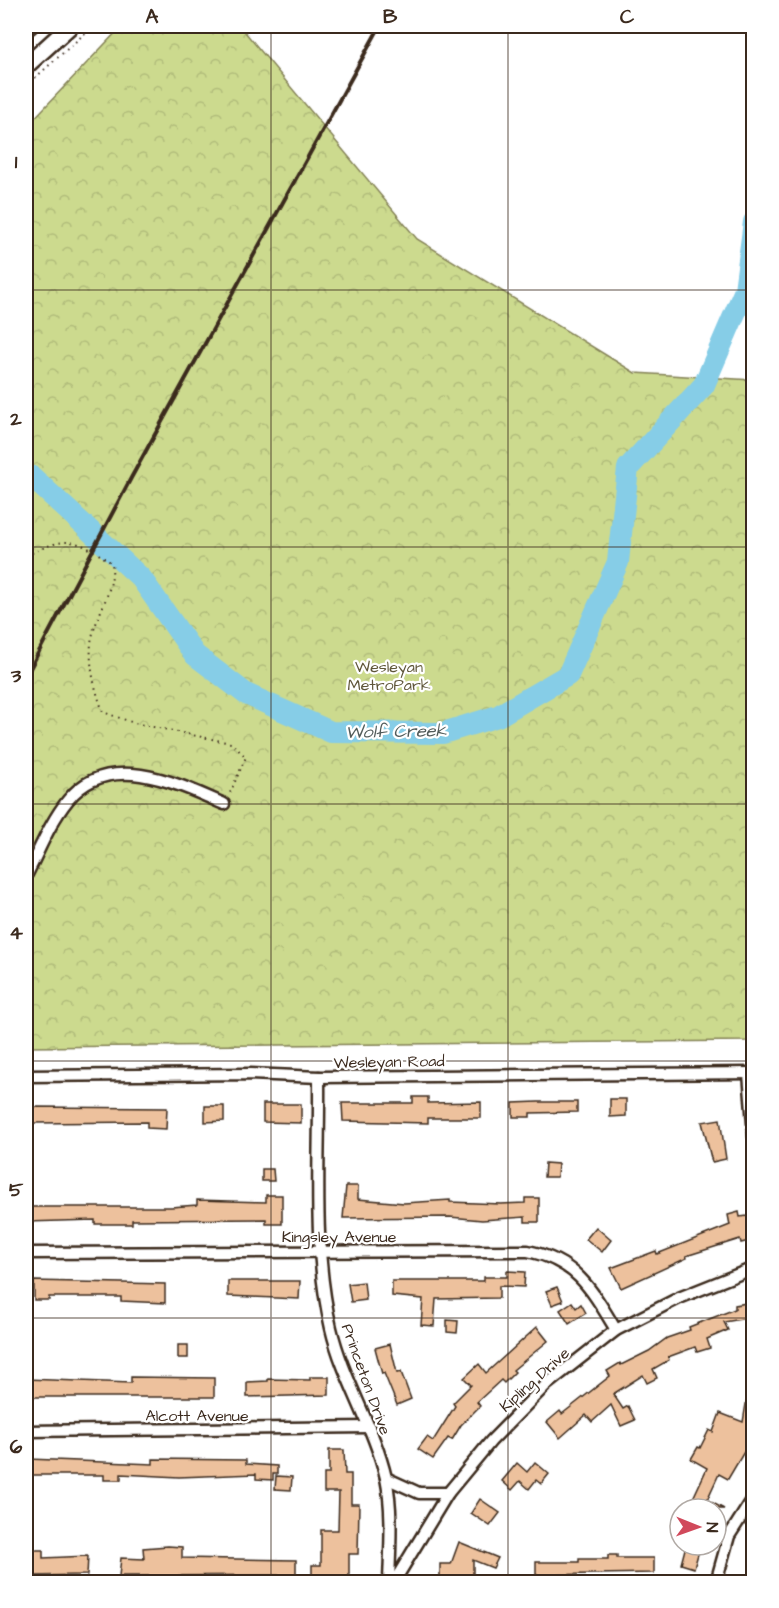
<svg xmlns="http://www.w3.org/2000/svg" width="779" height="1608" font-family="'Architects Daughter',sans-serif">
<defs>
<pattern id="park-crowns" width="20" height="18" patternUnits="userSpaceOnUse" patternTransform="scale(1.5)"><rect width="20" height="18" fill="#ccda8e"/><path d="M2 6a3 3 0 1 1 6 0M12 15a3 3 0 1 1 6 0" fill="none" stroke="#b0bb7a"/></pattern>
</defs>
<rect width="100%" height="100%" fill="#fff"/>
<filter id="ink" filterUnits="userSpaceOnUse"><feTurbulence type="fractalNoise" baseFrequency=".0167" numOctaves="2"/><feDisplacementMap in="SourceGraphic" scale="12" xChannelSelector="R" yChannelSelector="G"/><feConvolveMatrix kernelMatrix="1 2 1 2 8 2 1 2 1" color-interpolation-filters="sRGB"/></filter>
<g filter="url(#ink)">
<!-- park -->
<polygon fill="url(#park-crowns)" stroke="#848256" stroke-width="1.5" points="122,26 240,26 417,239 635,373 753,380 753,1041 26,1047 26,127"/>
<g fill="none" stroke-linecap="round" stroke-linejoin="round">
<!-- river -->
<polyline stroke="#86cde7" stroke-width="22" points="26,475 32,477 141,578 195,655 246,694 331,732 443,733 498,716 568,675 618,562 628,468 704,385 745,290 754,222"/>
</g>
<!-- building -->
<g fill="#edc19d" stroke="#3b2a1e" stroke-width="1.5">
<polygon points="413,1097 428,1097 428,1103 481,1102 481,1118 428,1118 428,1123 343,1121 342,1103 413,1103"/>
<polygon points="610,1099 626,1099 626,1116 610,1117"/>
<polygon points="538,1102 577,1102 577,1112 530,1113 530,1117 513,1117 513,1103"/>
<polygon points="263,1104 301,1104 301,1123 263,1122"/>
<polygon points="205,1106 224,1106 224,1121 205,1122"/>
<polygon points="32,1107 167,1108 166,1129 147,1128 147,1122 33,1123"/>
<polygon points="720,1119 726,1159 712,1162 702,1122"/>
<polygon points="545,1163 558,1164 557,1177 544,1177"/>
<polygon points="262,1169 273,1169 274,1181 262,1181"/>
<polygon points="346,1186 358,1186 358,1199 404,1203 450,1200 450,1202 501,1204 525,1203 525,1198 539,1198 539,1222 525,1222 525,1217 482,1220 450,1217 343,1218"/>
<polygon points="266,1195 282,1195 282,1224 266,1224 266,1219 132,1220 132,1224 95,1224 95,1220 26,1222 26,1207 171,1207 197,1205 197,1200 266,1202"/>
<polygon points="739,1212 740,1217 747,1216 753,1240 741,1243 740,1239 686,1256 687,1258 621,1288 611,1268 656,1251 657,1254 730,1225 728,1215"/>
<polygon points="596,1227 611,1240 602,1252 586,1239"/>
<polygon points="507,1271 525,1272 524,1287 499,1286 499,1298 436,1299 434,1326 421,1325 423,1299 392,1296 392,1281 484,1281 484,1277 507,1277"/>
<polygon points="34,1281 165,1284 165,1303 121,1301 121,1297 49,1297 49,1300 34,1300"/>
<polygon points="228,1281 300,1281 299,1299 228,1296"/>
<polygon points="364,1282 366,1300 351,1302 348,1284"/>
<polygon points="557,1287 563,1301 552,1305 546,1291"/>
<polygon points="572,1302 576,1308 581,1304 586,1313 569,1324 560,1310"/>
<polygon points="753,1302 753,1317 724,1322 728,1330 707,1339 710,1348 697,1352 695,1347 668,1357 669,1360 653,1369 657,1378 647,1383 643,1375 613,1394 623,1409 628,1406 635,1420 621,1426 611,1405 592,1422 586,1415 560,1438 547,1422 560,1411 562,1414 610,1376 607,1371 620,1363 621,1365 649,1351 667,1338 690,1330 689,1327 735,1309 735,1305"/>
<polygon points="447,1320 458,1321 457,1333 447,1332"/>
<polygon points="537,1327 548,1341 513,1370 515,1372 504,1383 501,1380 477,1402 480,1406 461,1425 452,1440 448,1438 433,1459 418,1449 427,1437 433,1441 455,1406 453,1403 471,1385 464,1378 479,1364 486,1373"/>
<polygon points="390,1344 397,1373 401,1372 411,1399 397,1405 384,1373 382,1374 375,1348"/>
<rect x="178" y="1345" width="10" height="13"/>
<polygon points="131,1377 214,1378 214,1397 26,1397 26,1379 131,1383"/>
<polygon points="310,1377 329,1377 329,1395 247,1397 247,1382 268,1381 268,1379 310,1380"/>
<polygon points="748,1392 753,1393 753,1441 751,1440 728,1479 719,1474 707,1500 724,1509 688,1509 707,1468 691,1459 698,1447 700,1448 709,1430 713,1432 720,1413 743,1422"/>
<polygon points="329,1450 344,1450 345,1474 351,1474 351,1504 359,1504 358,1554 349,1554 349,1579 312,1580 312,1565 321,1565 321,1530 338,1530 339,1492 324,1492 324,1474 329,1474"/>
<polygon points="28,1459 153,1464 153,1459 246,1460 246,1464 277,1466 277,1474 273,1474 273,1480 256,1479 256,1474 179,1477 121,1474 121,1480 104,1480 104,1475 27,1475"/>
<polygon points="535,1462 549,1474 541,1484 536,1480 529,1489 520,1481 512,1490 502,1481 517,1463 527,1472"/>
<polygon points="276,1476 292,1477 291,1490 275,1489"/>
<polygon points="480,1499 500,1513 490,1526 471,1513"/>
<polygon points="459,1542 498,1558 493,1568 473,1560 473,1582 449,1582 449,1577 440,1577 440,1564 451,1564"/>
<polygon points="686,1545 700,1547 694,1568 681,1564"/>
<polygon points="168,1546 182,1547 182,1558 296,1560 296,1575 119,1576 121,1558 144,1559 143,1548"/>
<polygon points="29,1550 43,1550 43,1558 88,1556 87,1575 29,1576"/>
<polygon points="608,1555 617,1555 617,1558 654,1558 654,1573 536,1575 536,1562 579,1562 579,1559 608,1559"/>
</g>
<g fill="none" stroke-linecap="round" stroke-linejoin="round">
<!-- minor casing -->
<g stroke="#3b2a1e" stroke-width="15">
<g id="minor">
<path d="M26 876C39 851 50 822 68 800 108 750 177 783 224 804"/>
<polyline points="749,1073 754,1137"/>
<polyline points="26,1076 250,1074 319,1077 754,1073"/>
<path d="M319 1077C320 1160 312 1247 331 1328 343 1380 374 1426 386 1478 393 1511 390 1548 389 1582"/>
<path d="M26 1253 528 1251C577 1261 592 1290 616 1330"/>
<polyline points="26,1431 369,1427"/>
<polyline points="386,1478 419,1493 448,1493"/>
<polyline points="394,1582 448,1493 491,1441 546,1385 616,1330 679,1298 754,1268"/>
<polyline points="716,1582 729,1536 754,1497"/>
</g>
</g>
<!-- secondary casing -->
<g stroke="#3b2a1e" stroke-width="20">
<g id="secondary">
<polyline points="26,28 29,26"/>
<polyline points="26,66 70,26"/>
</g>
</g>
<!-- path -->
<g stroke="#3b2a1e" stroke-width="2" stroke-dasharray="1.5 4.5" stroke-linecap="butt">
<polyline points="26,86 93,26"/>
<path d="M26 556C67 535 75 538 112 563 115 592 95 615 91 643 89 668 95 689 103 712L134 723 231 743 246 757 229 795"/>
</g>
<!-- minor -->
<use href="#minor" stroke="#fff" stroke-width="10"/>
<!-- secondary -->
<use href="#secondary" stroke="#fff" stroke-width="15"/>
<!-- rail -->
<polyline stroke="#3b2a1e" stroke-width="4" points="26,676 131,478 380,26"/>
</g>
</g>
<!-- grid -->
<path fill="none" stroke="#3b2a1e" stroke-width="1.5" stroke-opacity="0.55" d="M271 26V1582M508 26V1582M26 290H754M26 547H754M26 804H754M26 1061H754M26 1318H754"/>
<g text-anchor="middle" stroke-width="4.5" stroke-linejoin="round" paint-order="stroke">
<!-- park labels -->
<g font-size="16" fill="#5f563a" stroke="#fff">
<text x="389" y="672">Wesleyan<tspan x="389" dy="18">MetroPark</tspan></text>
</g>
<!-- street labels -->
<g font-size="16" fill="#3b2a1e" stroke="#fff">
<text transform="translate(389 1061) rotate(-1)" y="6">Wesleyan Road</text>
<text x="339" y="1242">Kingsley Avenue</text>
<text transform="translate(367 1379) rotate(70)" y="6">Princeton Drive</text>
<text transform="translate(534 1379) rotate(-42)" y="6">Kipling Drive</text>
<text x="197" y="1421">Alcott Avenue</text>
</g>
<!-- water labels -->
<g font-size="18" font-style="italic" fill="#525b5a" stroke="#fff">
<text transform="translate(396 731) rotate(-1)" y="6">Wolf Creek</text>
</g>
</g>
<!-- margin -->
<rect width="779" height="1608" fill="none" stroke="#fff" stroke-width="66"/>
<!-- north arrow -->
<g transform="translate(698 1527) rotate(91)"><circle r="28" fill="#ffffff" stroke="#b1aaa5" stroke-width="1.5"/>
<path d="M0-4.5L10 22L0 15L-10 22Z" fill="#d1495b"/>
<text y="-9" font-size="16" font-weight="bold" text-anchor="middle" fill="#3b2a1e">N</text>
</g>
<rect x="33" y="33" width="713" height="1542" fill="none" stroke="#3b2a1e" stroke-width="2"/>
<g font-size="20" text-anchor="middle" font-weight="bold" fill="#3b2a1e">
<text x="152" y="23">A</text>
<text x="390" y="23">B</text>
<text x="627" y="23">C</text>
<text x="16" y="168">1</text>
<text x="16" y="425">2</text>
<text x="16" y="682">3</text>
<text x="16" y="939">4</text>
<text x="16" y="1196">5</text>
<text x="16" y="1453">6</text>
</g>
</svg>
